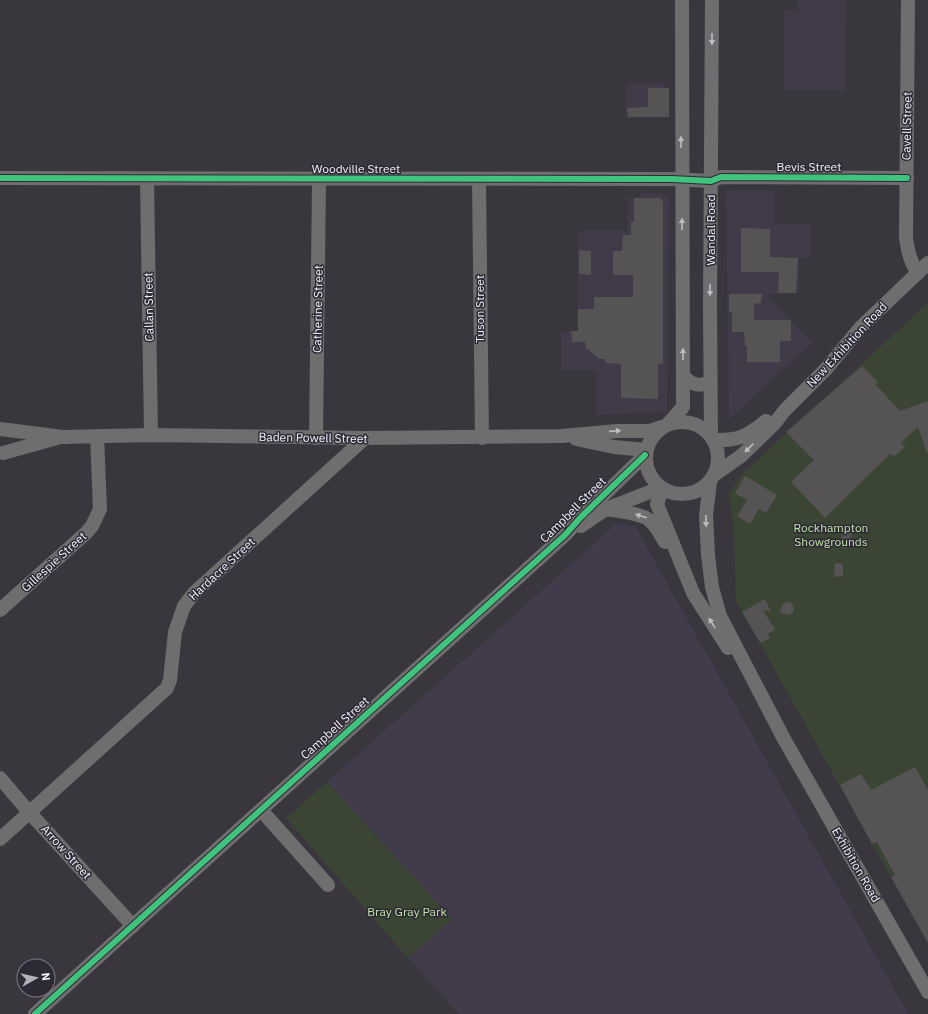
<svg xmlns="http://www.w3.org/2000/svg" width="928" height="1014" font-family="'IBM Plex Sans',sans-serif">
<rect width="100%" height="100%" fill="#39373d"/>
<!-- commercial -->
<g fill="#403a49">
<polygon points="798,0 846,0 845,90 784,90 784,10 798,10"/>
<polygon points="625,83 664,83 664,118 626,118"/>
<polygon points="731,190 774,190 774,224 810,224 810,257 799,257 799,293 767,294 812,343 729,419 726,194"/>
<polygon points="640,193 662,193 669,200 667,412 596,415 596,370 561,370 561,331 578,331 578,231 627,231 628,198 639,198"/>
</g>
<!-- built -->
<polygon fill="#413b4c" points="616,524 635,526 908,1014 459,1014 408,958 452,919 327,782"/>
<!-- green -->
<g fill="#3a4533">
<polygon points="928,303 928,943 736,601 734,526 729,494 742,474"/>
<polygon points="327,782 452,919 408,958 286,818"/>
</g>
<!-- building -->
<g fill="#565354">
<polygon points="648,88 669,88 669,117 628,117 627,108 648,107"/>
<polygon points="634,198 660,198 663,202 663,364 658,364 658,399 621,398 621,364 605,363 605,359 599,359 588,349 586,349 585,342 572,342 571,331 578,331 578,309 594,309 594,297 633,297 633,275 613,275 613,251 622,251 623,235 631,235 631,222 634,222"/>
<polygon points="741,228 770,229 770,257 798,258 796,293 778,293 779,272 741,272"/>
<polygon points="579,250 591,251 591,275 579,274"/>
<polygon points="729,294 762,294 761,303 754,304 754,320 791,320 791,341 780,341 780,362 747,362 747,346 745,346 744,332 732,332 732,312 729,312"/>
<polygon points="862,366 878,382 875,384 900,411 928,401 928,453 927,453 918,427 901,443 905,447 895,456 890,454 825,518 791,482 814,460 786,432"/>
<polygon points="745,476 777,495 766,513 759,509 750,524 737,516 747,500 735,493"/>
<polygon points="846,527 853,531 846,549 838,546"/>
<polygon points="835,563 843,564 843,576 834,577"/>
<polygon points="765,599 771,612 763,610 775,630 768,634 770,638 761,643 758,639 742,612"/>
<polygon points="786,602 791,603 794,608 793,613 789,615 780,613 782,605"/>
<polygon points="915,767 928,790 928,943 891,877 895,875 877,842 872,844 840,785 861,774 871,790"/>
</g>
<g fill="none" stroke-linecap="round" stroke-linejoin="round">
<!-- minor -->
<g stroke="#6f6d6e" stroke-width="14">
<path d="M908 0 906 238C908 251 910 262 918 273"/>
<polyline points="0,178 672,179 711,181 721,177 907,178"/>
<polyline points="147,179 151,435"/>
<polyline points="479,180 482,438"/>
<path d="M683 376C691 384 699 388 710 382"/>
<circle cx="682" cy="458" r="36"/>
<polyline points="668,424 683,407 682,0"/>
<polyline points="0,429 63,437 151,435 365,438 562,436 617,431 650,431 662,427"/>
<polyline points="711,436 710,306 712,0"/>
<polyline points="316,438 319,180"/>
<polyline points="576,439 614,447 646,450"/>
<path d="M713 440C738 441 746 437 766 421"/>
<polyline points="3,453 57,438"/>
<polyline points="714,475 741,456 774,424 785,410 826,369 861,327 928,263"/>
<polyline points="710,482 706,515 708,555 712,587 720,616 784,739 928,992"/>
<polyline points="662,489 657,504 693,593 728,648"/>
<path d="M606 509C617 511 639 513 648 519 656 525 660 534 665 542"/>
<polyline points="581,526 606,509 660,488"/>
<polyline points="0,610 86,533 92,526 100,509 97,436"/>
<polyline points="0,778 29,812 133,926"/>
<polyline points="261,810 328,885"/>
<polyline points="0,839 167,688 170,680 175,632 184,606 194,593 365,438"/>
<polyline points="35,1014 565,535 581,517 645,455"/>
</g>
<!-- cycleway casing -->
<g stroke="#2d2a35" stroke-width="8">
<g id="cycleway">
<polyline points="0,178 672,179 711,181 721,177 907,178"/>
<polyline points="35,1014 565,535 581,517 645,455"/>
</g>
</g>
<!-- cycleway -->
<use href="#cycleway" stroke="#40c37c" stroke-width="6"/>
</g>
<!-- one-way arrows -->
<defs><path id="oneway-solid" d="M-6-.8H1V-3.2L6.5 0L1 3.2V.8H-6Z"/></defs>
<g fill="#bfbdc2">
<use href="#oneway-solid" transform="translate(712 39) rotate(90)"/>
<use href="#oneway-solid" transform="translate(681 142) rotate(-90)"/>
<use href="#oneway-solid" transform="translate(682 224) rotate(-90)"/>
<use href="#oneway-solid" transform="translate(710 290) rotate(91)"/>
<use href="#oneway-solid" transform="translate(683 354) rotate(-90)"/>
<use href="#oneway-solid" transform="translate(615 431) rotate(-4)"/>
<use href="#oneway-solid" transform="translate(749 448) rotate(136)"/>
<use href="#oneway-solid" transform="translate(641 516) rotate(-163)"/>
<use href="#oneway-solid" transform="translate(706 521) rotate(89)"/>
<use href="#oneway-solid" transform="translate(712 623) rotate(-122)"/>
</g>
<g text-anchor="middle" stroke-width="3" stroke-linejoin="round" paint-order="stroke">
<!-- street labels -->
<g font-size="12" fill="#f4f2fa" stroke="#2d2a35">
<text transform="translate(907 126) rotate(-89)" y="4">Cavell Street</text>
<text x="809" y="171">Bevis Street</text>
<text x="356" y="173">Woodville Street</text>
<text transform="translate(711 230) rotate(-90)" y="4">Wandal Road</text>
<text transform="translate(149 307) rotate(-91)" y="4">Callan Street</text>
<text transform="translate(318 309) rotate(-89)" y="4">Catherine Street</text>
<text transform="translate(480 309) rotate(-90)" y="4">Tuson Street</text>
<text transform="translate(847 345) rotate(-47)" y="4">New Exhibition Road</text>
<text transform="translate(313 438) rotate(1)" y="4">Baden Powell Street</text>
<text transform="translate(573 510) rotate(-45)" y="4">Campbell Street</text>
<text transform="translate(54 562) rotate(-42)" y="4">Gillespie Street</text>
<text transform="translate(222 569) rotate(-43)" y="4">Hardacre Street</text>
<text transform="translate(335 728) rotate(-42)" y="4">Campbell Street</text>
<text transform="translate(66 852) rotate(48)" y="4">Arrow Street</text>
<text transform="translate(856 865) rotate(60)" y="4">Exhibition Road</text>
</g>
<!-- park labels -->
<g font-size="12" fill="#c1e4a8" stroke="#2d2a35">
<text x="831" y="532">Rockhampton<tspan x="831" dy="14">Showgrounds</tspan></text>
<text x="407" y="916">Bray Gray Park</text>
</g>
</g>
<!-- north arrow -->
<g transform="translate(36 978) rotate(82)"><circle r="19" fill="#2d2a35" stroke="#7d7a84"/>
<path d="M0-3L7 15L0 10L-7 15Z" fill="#b3b1b8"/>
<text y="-6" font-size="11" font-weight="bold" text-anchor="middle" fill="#f4f2fa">N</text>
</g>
</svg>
